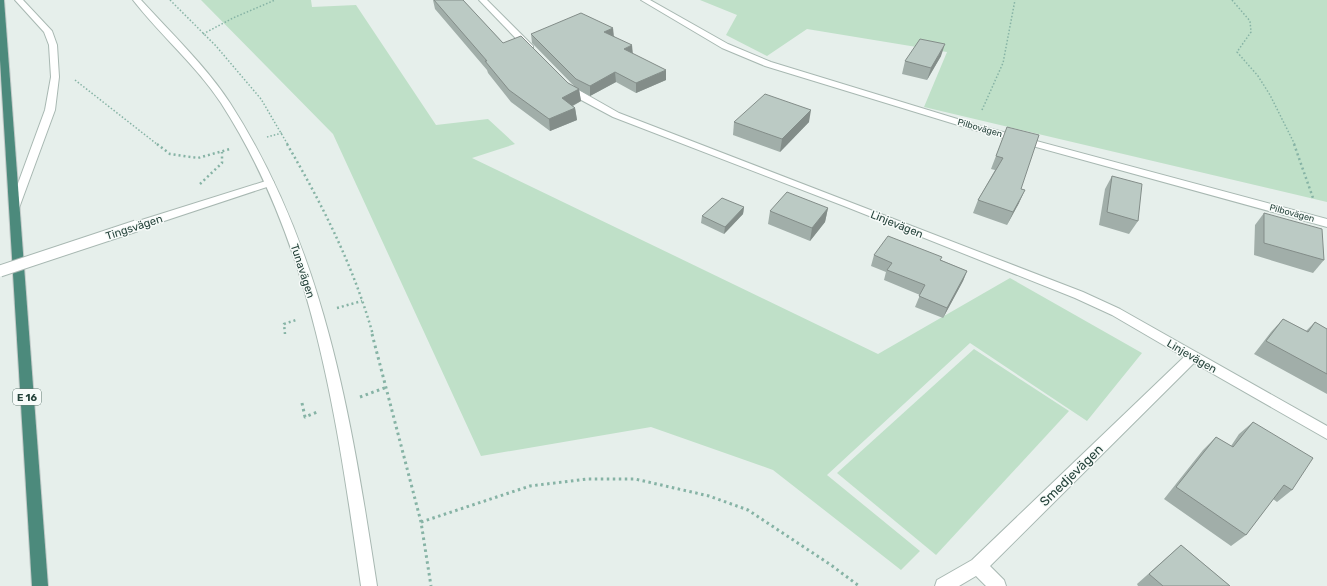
<svg xmlns="http://www.w3.org/2000/svg" width="1327" height="586" font-family="Rubik,sans-serif">
<rect width="100%" height="100%" fill="#e6efeb"/>
<!-- green -->
<g fill="#bfe0c8">
<polygon points="201,0 311,0 312,7 356,5 436,125 488,119 515,144 472,158 878,354 1010,278 1142,353 1087,421 970,343 827,475 920,551 901,570 773,470 651,427 481,456 333,134"/>
<polygon points="700,0 1327,0 1327,202 924,107 947,52 807,29 767,56 726,35 737,15"/>
<polygon points="974,349 1069,411 936,555 837,473"/>
</g>
<g fill="none" stroke-linecap="round" stroke-linejoin="round">
<!-- service casing -->
<g stroke="#a8b8b2" stroke-width="2">
<polygon id="service" points="15,0 23,0 52,31 57,45 59,77 55,110 19,208 14,211 9,208 45,110 51,77 49,45 44,32"/>
</g>
<!-- minor casing -->
<g stroke="#a8b8b2" stroke-width="2">
<g id="minor">
<polygon points="479,0 487,0 533,46 533,50 527,50"/>
<polygon points="641,0 650,0 728,44 771,62 977,125 1327,219 1327,227 971,129 765,66 722,48"/>
<polygon points="568,84 619,113 1083,292 1120,309 1327,426 1327,439 1194,363 990,566 1004,580 1006,586 986,586 976,576 959,586 935,586 937,580 972,560 1184,357 1112,315 1075,298 844,206 613,117 570,94 564,87"/>
<polygon points="269,180 273,181 274,183 273,185 140,229 132,229 131,226 132,223"/>
</g>
</g>
<!-- tertiary casing -->
<g stroke="#a8b8b2" stroke-width="2">
<path id="tertiary" d="M133 0H141C171 33 205 65 230 103 325 251 351 416 377 586H361C337 420 314 247 221 103 196 65 161 36 133 0Z"/>
</g>
<!-- trunk casing -->
<g stroke="#c2cac8" stroke-width="2">
<polygon id="trunk" points="0,0 4,0 48,586 32,586 0,60"/>
</g>
<!-- path-far2 -->
<g stroke="#86b3a5" stroke-width="1.5" stroke-dasharray="1.5 2" stroke-linecap="butt">
<polyline points="170,0 216,46 261,99 288,145"/>
<polyline points="1232,0 1250,21 1251,32 1237,52 1258,76 1270,95 1295,145"/>
<polyline points="203,34 233,18 275,0"/>
<polyline points="75,80 158,145"/>
<polyline points="982,110 1003,63 1015,0"/>
<polyline points="267,137 282,133"/>
</g>
<!-- path-far1 -->
<g stroke="#86b3a5" stroke-width="2.5" stroke-dasharray="2 3" stroke-linecap="butt">
<polyline points="157,144 170,154 198,158 230,149"/>
<path d="M287 144C322 204 354 267 373 335"/>
<polyline points="1294,144 1313,198"/>
<polyline points="200,184 222,163 222,152"/>
<polyline points="337,308 362,301"/>
<polyline points="285,334 284,324 296,320"/>
</g>
<!-- path -->
<g stroke="#86b3a5" stroke-width="3" stroke-dasharray="2.5 3.5" stroke-linecap="butt">
<polyline points="372,334 421,522 431,586"/>
<polyline points="360,397 387,387"/>
<polyline points="302,403 305,417 317,412"/>
<polyline points="421,522 530,486 587,479 635,479 709,496 748,510 831,565 859,586"/>
</g>
<!-- service -->
<use href="#service" fill="#fff" fill-rule="evenodd"/>
<!-- minor -->
<use href="#minor" fill="#fff" fill-rule="evenodd"/>
<!-- tertiary -->
<use href="#tertiary" fill="#fff" fill-rule="evenodd"/>
<!-- trunk -->
<use href="#trunk" fill="#4c8a7c" fill-rule="evenodd"/>
<!-- minor-bridge casing -->
<g stroke="#a8b8b2" stroke-width="13" stroke-linecap="butt">
<polyline id="minor-bridge" points="0,271 136,226"/>
</g>
<!-- minor-bridge -->
<use href="#minor-bridge" stroke="#fff" stroke-width="11"/>
</g>
<!-- wall -->
<g fill="#a1aea9">
<polygon points="433,0 463,0 503,43 568,83 575,87 532,43 531,34 614,36 633,54 666,80 636,93 616,82 590,96 579,90 581,101 573,106 575,108 577,120 550,131 511,102 488,73 487,70 435,9"/>
<polygon points="941,56 927,80 902,74 905,61"/>
<polygon points="734,122 809,122 780,152 733,135"/>
<polygon points="1007,127 1021,189 1019,203 1007,225 973,213 978,200 995,170 991,169"/>
<polygon points="1112,176 1138,221 1129,234 1099,225 1105,189"/>
<polygon points="744,207 743,214 724,234 701,223 702,216"/>
<polygon points="828,208 825,222 810,241 768,224 770,211"/>
<polygon points="1264,213 1324,260 1313,273 1254,255 1255,225"/>
<polygon points="874,255 941,260 967,271 963,281 943,318 915,307 920,295 884,280 886,272 871,266"/>
<polygon points="1283,319 1306,331 1315,322 1327,329 1327,394 1254,354 1271,332"/>
<polygon points="1253,422 1292,490 1277,502 1273,499 1246,535 1231,546 1164,499 1203,450 1216,437 1231,446 1239,434"/>
<polygon points="1181,545 1230,586 1138,586 1137,584"/>
</g>
<!-- shaded-wall -->
<g fill="#838d89">
<polygon points="613,28 614,37 604,32"/>
<polygon points="945,44 941,56 927,80 931,68"/>
<polygon points="632,45 633,55 624,49"/>
<polygon points="666,70 666,80 636,93 636,83"/>
<polygon points="615,72 616,82 590,96 590,86"/>
<polygon points="579,89 581,101 564,110 562,98"/>
<polygon points="575,108 577,120 550,131 549,119"/>
<polygon points="811,110 809,122 780,152 782,139"/>
<polygon points="1025,190 1019,203 1007,225 1013,212"/>
<polygon points="744,207 743,214 724,234 725,227"/>
<polygon points="828,208 825,222 810,241 812,228"/>
<polygon points="967,271 963,281 943,318 947,308"/>
</g>
<!-- building -->
<g fill="#bbcac4" stroke="#838d89">
<polygon points="434,0 463,0 503,43 521,36 568,83 579,89 562,98 575,108 549,119 509,90 485,61 487,61"/>
<polygon points="581,13 613,28 604,32 632,45 624,49 666,70 636,83 615,72 590,86 576,79 531,34"/>
<polygon points="920,39 945,44 931,68 905,61"/>
<polygon points="765,94 811,110 782,139 734,122"/>
<polygon points="1007,127 1039,135 1021,189 1025,190 1013,212 978,200 1003,158 996,156"/>
<polygon points="1112,176 1142,184 1138,221 1107,212"/>
<polygon points="787,192 828,208 812,228 770,211"/>
<polygon points="722,198 744,207 725,227 702,216"/>
<polygon points="1264,213 1322,229 1324,260 1264,243"/>
<polygon points="888,236 942,257 940,260 967,271 947,308 919,296 925,285 887,270 892,263 874,255"/>
<polygon points="1283,319 1308,332 1315,322 1327,329 1327,374 1266,341"/>
<polygon points="1253,422 1313,458 1292,490 1284,485 1246,535 1176,487 1216,437 1233,447"/>
<polygon points="1181,545 1230,586 1163,586 1149,574"/>
</g>
<g text-anchor="middle" stroke-width="3" stroke-linejoin="round" paint-order="stroke">
<!-- far-street labels -->
<g font-size="9" fill="#24423a" stroke="#f7fbf9">
<text transform="translate(980 128) rotate(16)" y="3">Pilbovägen</text>
<text transform="translate(1292 213) rotate(15)" y="3">Pilbovägen</text>
</g>
<!-- shield labels -->
<rect fill="#f7fbf9" stroke="#637a73" stroke-width="1" x="13" y="389" width="28" height="16" rx="3"/>
<g font-size="10" font-weight="bold" fill="#24423a">
<text x="27" y="401">E 16</text>
</g>
<!-- street labels -->
<g font-size="11" fill="#24423a" stroke="#f7fbf9">
<text transform="translate(897 224) rotate(22)" y="4">Linjevägen</text>
<text transform="translate(134 227) rotate(-18)" y="4">Tingsvägen</text>
<text transform="translate(303 271) rotate(72)" y="4">Tunavägen</text>
<text transform="translate(1192 356) rotate(30)" y="4">Linjevägen</text>
</g>
<!-- near-street labels -->
<g font-size="13" fill="#24423a" stroke="#f7fbf9">
<text transform="translate(1071 475) rotate(-44)" y="5">Smedjevägen</text>
</g>
</g>
</svg>
